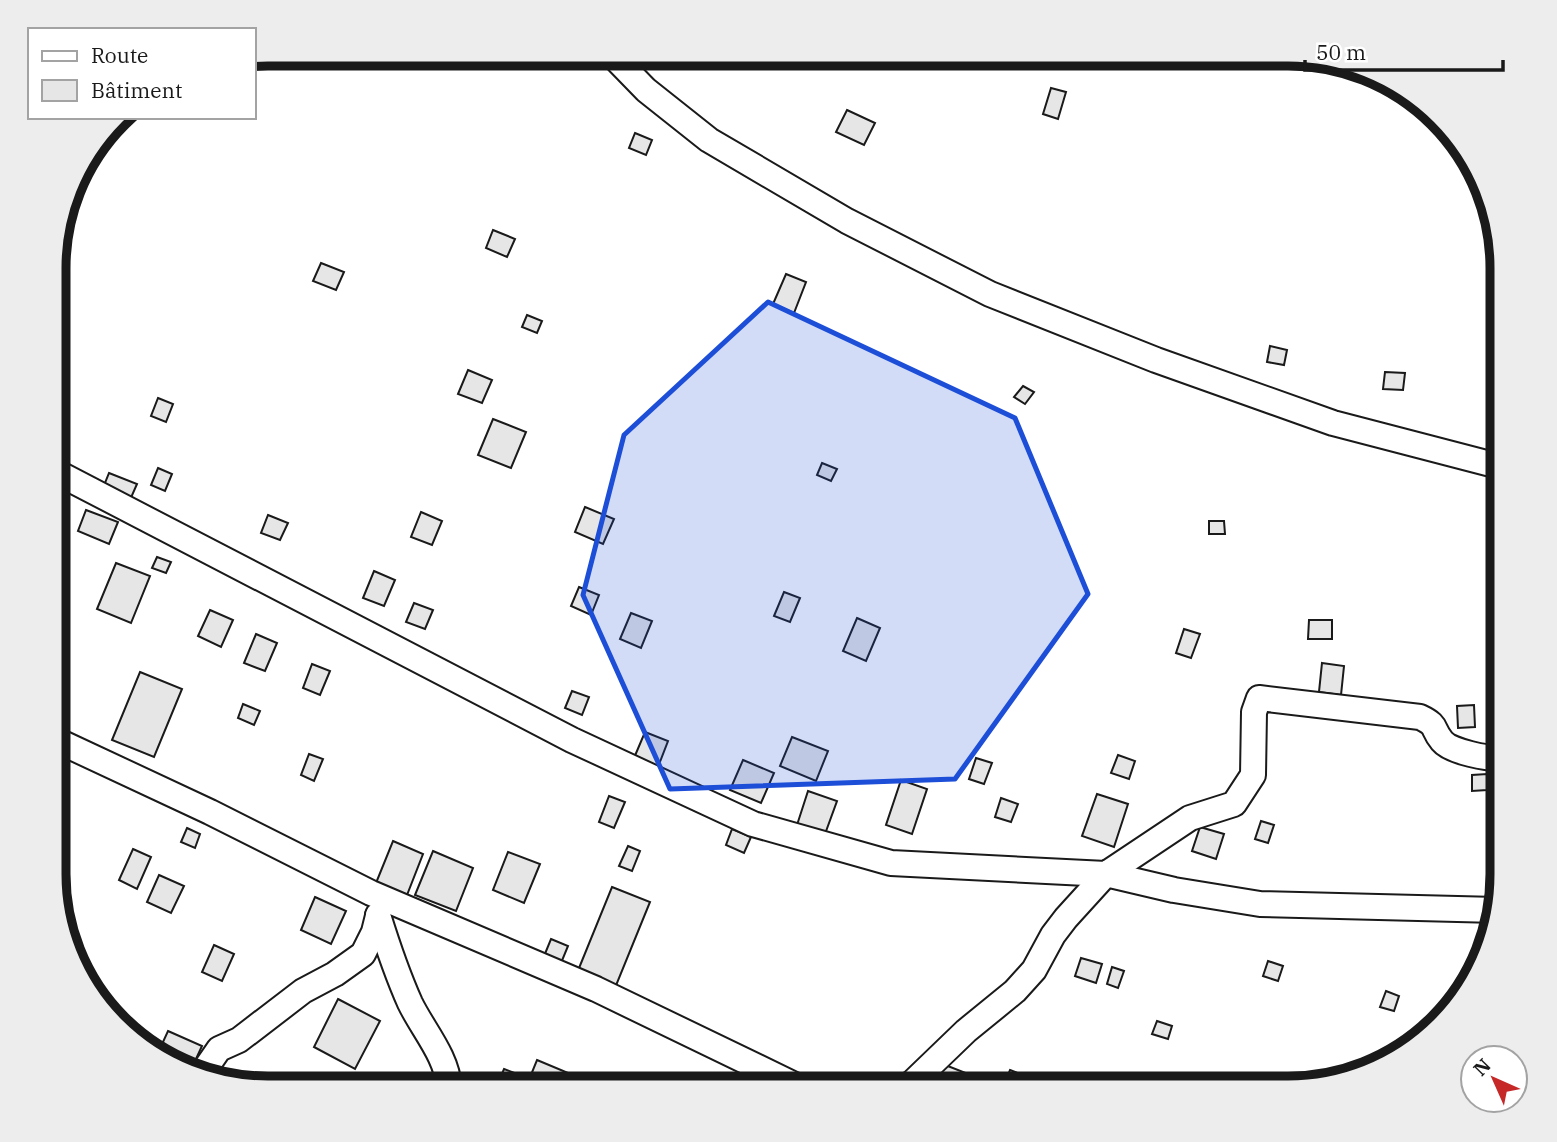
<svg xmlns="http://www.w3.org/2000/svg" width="1557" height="1142" font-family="'IBM Plex Serif',serif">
<rect width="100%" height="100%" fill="#fff"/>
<!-- building -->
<g fill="#e6e6e6" stroke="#1a1a1a" stroke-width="2">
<polygon points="1051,88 1066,92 1058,119 1043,114"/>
<polygon points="847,110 875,123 864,145 836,132"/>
<polygon points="635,133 652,140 646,155 629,148"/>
<polygon points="493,230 515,239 507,257 486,248"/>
<polygon points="321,263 344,272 336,290 313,281"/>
<polygon points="786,274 806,282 794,313 773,304"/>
<polygon points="527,315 542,321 537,333 522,327"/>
<polygon points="1270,346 1287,350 1284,365 1267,362"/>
<polygon points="468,370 492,380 482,403 458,394"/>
<polygon points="1385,372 1405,373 1403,390 1383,389"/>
<polygon points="1023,386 1034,392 1025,404 1014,397"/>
<polygon points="158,398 173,404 166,422 151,416"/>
<polygon points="493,419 526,432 511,468 478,455"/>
<polygon points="822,463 837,469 831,481 817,475"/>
<polygon points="158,468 172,474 165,491 151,485"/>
<polygon points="109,473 137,484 130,500 103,488"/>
<polygon points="585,507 614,519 603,544 575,532"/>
<polygon points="86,510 118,522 109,544 78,531"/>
<polygon points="421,512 442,521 432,545 411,537"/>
<polygon points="268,515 288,523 280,540 261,533"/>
<polygon points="1209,521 1224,521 1225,534 1209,534"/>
<polygon points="157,557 171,562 166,573 152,568"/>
<polygon points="116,563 150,576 131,623 97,609"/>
<polygon points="374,571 395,580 384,606 363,598"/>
<polygon points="579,587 599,595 591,615 571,606"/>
<polygon points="784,592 800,598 790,622 774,616"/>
<polygon points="414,603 433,610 425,629 406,622"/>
<polygon points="210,610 233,620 221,647 198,636"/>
<polygon points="631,613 652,621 641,648 620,639"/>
<polygon points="857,618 880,628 866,661 843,651"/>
<polygon points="1309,620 1332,620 1332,639 1308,639"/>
<polygon points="1184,629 1200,634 1191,658 1176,653"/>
<polygon points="256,634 277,643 265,671 244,663"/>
<polygon points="1322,663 1344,666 1341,695 1319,692"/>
<polygon points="312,664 330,671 320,695 303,688"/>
<polygon points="140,672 182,689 154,757 112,740"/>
<polygon points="572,691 589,697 582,715 565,708"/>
<polygon points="243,704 260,711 254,725 238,718"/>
<polygon points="1474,705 1475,727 1458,728 1457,706"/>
<polygon points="645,732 668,741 658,767 634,758"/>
<polygon points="792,737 828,751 816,781 780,766"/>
<polygon points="309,754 323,759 314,781 301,775"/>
<polygon points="1118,755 1135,761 1129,779 1111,773"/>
<polygon points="976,758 992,763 984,784 969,779"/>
<polygon points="743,760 774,773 761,803 730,790"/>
<polygon points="1487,774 1487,790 1472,791 1472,775"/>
<polygon points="901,780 927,789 912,834 886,825"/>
<polygon points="808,791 837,801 825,834 797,825"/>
<polygon points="1097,794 1128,804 1114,847 1082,836"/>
<polygon points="609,796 625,802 614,828 599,822"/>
<polygon points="1001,798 1018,804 1011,822 995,817"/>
<polygon points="1261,821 1274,825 1268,843 1255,839"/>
<polygon points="1200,827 1224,834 1216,859 1192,851"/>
<polygon points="187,828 200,834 195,848 181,842"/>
<polygon points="732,829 751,837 744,853 726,845"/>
<polygon points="393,841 423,854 407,895 376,883"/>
<polygon points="628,846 640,851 632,871 619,866"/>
<polygon points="133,849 151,857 137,889 119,880"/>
<polygon points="433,851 473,868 456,911 415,895"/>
<polygon points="508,852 540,864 524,903 493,890"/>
<polygon points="159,875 184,886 171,913 147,902"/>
<polygon points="612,887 650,902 615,988 577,973"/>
<polygon points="315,897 346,911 331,944 301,930"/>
<polygon points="551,939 568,946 559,968 542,961"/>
<polygon points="214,945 234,954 222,981 202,972"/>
<polygon points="1081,958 1102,964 1096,983 1075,976"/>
<polygon points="1268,961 1283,966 1278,981 1263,976"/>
<polygon points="1112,967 1124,971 1118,988 1107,984"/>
<polygon points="1386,991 1399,996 1394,1011 1380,1007"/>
<polygon points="338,999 380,1021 355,1069 314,1047"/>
<polygon points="1157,1021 1172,1026 1168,1039 1152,1034"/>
<polygon points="168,1031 202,1046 190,1072 157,1055"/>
<polygon points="537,1060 573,1075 568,1087 526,1087"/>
<polygon points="935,1061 976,1077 972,1088 924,1088"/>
<polygon points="504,1069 523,1076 519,1087 504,1087 497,1085"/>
<polygon points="1010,1070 1035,1080 1032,1088 1003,1087"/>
</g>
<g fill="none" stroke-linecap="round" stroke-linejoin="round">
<!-- street casing -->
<g stroke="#1a1a1a" stroke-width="28">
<g id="street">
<polyline points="611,54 646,90 709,140 847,221 990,294 1156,360 1333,423 1502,467"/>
<path d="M56 472 572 740 753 824 891 863 1106 874 1190 818 1234 804 1253 775 1254 712 1259 698 1420 717C1439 726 1431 728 1442 741 1451 752 1489 759 1502 758"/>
<polyline points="56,740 210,812 371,893 596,989 801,1088"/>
<path d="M378 915C387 944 397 974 410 1003 423 1030 447 1056 449 1087"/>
<polyline points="201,1075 219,1049 239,1040 303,991 335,974 363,954 374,932 378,916"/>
<polyline points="902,1088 912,1083 966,1031 1015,991 1034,970 1053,935 1066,918 1106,874 1174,890 1260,904 1497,910"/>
</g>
</g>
<!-- street -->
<use href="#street" stroke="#fff" stroke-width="24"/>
</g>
<!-- marked area -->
<path fill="#1d4ed8" fill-opacity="0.2" stroke="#1d4ed8" stroke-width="5" stroke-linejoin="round" d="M768 302 1015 418 1088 594 955 779 670 789 583 595 624 435Z"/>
<!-- crop -->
<path d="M0 0H1557V1142H0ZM268 66H1288A202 202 0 0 1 1490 268V874A202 202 0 0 1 1288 1076H268A202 202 0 0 1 66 874V268A202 202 0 0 1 268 66Z" fill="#ededed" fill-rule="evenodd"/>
<path fill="none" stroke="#1a1a1a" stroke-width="9" d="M268 66H1288A202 202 0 0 1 1490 268V874A202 202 0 0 1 1288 1076H268A202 202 0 0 1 66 874V268A202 202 0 0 1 268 66Z"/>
<!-- legend -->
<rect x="28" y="28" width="228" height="91" fill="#ffffff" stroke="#a3a3a3" stroke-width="2"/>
<rect x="42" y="51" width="35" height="10" fill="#ffffff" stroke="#a3a3a3" stroke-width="2"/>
<text x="91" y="63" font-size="21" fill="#1a1a1a">Route</text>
<rect x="42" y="80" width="35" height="21" fill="#e6e6e6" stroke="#a3a3a3" stroke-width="2"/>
<text x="91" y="98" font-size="21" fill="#1a1a1a">Bâtiment</text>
<!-- north arrow -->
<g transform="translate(1494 1079) rotate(315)"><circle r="33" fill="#ffffff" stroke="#a3a3a3" stroke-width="2"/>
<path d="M0-5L12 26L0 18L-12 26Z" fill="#c62828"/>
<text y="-10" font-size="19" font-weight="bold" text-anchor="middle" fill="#1a1a1a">N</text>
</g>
<!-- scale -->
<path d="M1305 60v10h198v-10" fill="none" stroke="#1a1a1a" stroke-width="3.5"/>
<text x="1316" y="60" font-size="21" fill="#1a1a1a" stroke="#ffffff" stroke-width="5" paint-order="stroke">50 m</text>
</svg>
